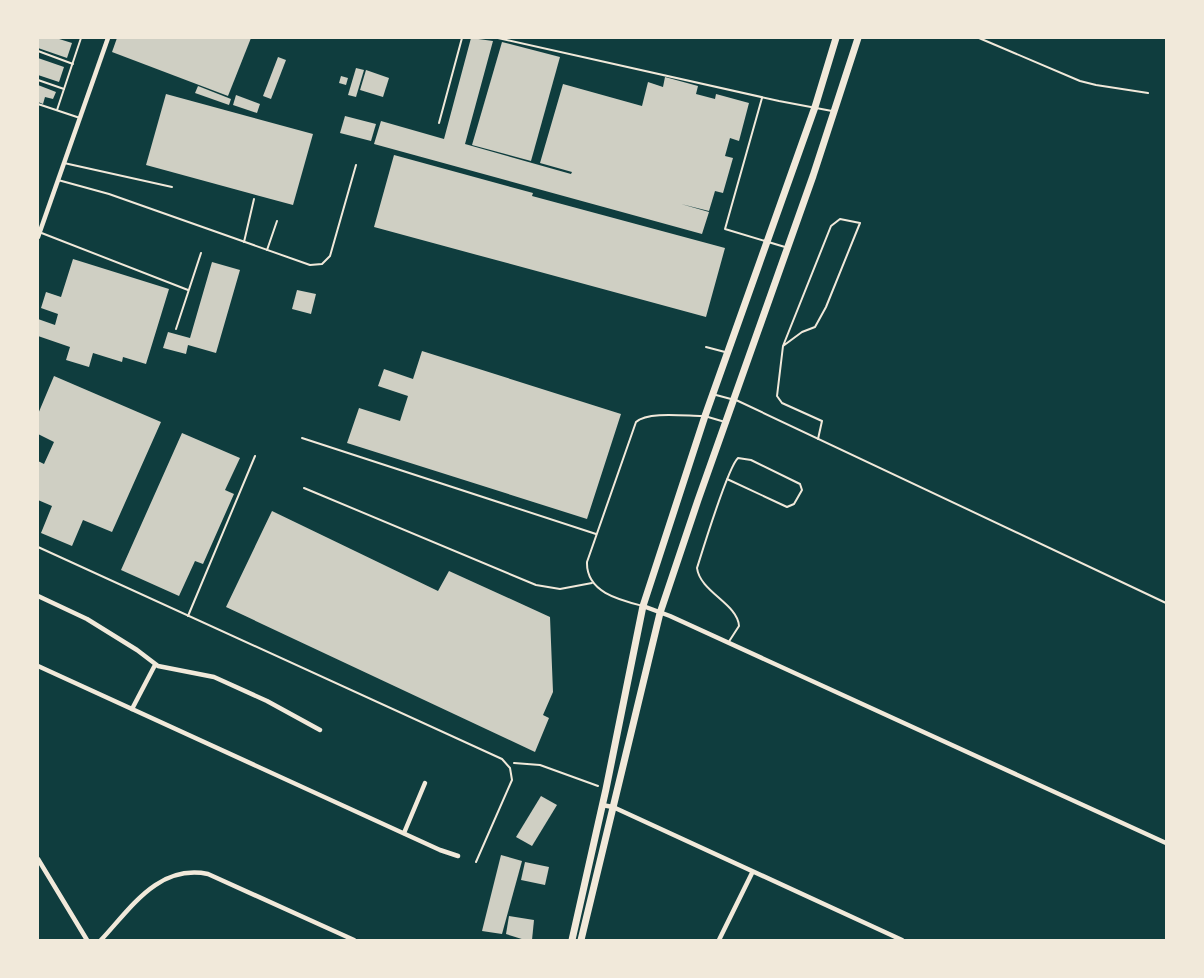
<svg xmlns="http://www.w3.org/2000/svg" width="1204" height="978" font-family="Arial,sans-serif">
<rect width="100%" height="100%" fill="#0f3d3e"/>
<!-- building -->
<g fill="#cfcfc3">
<polygon points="38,38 56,38 72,43 67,58 38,48"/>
<polygon points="117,38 251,38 228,96 112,52"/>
<polygon points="471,38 493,41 465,144 571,174 572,172 540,163 563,84 642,106 648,82 663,87 665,77 698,86 696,94 715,99 716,94 749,103 739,141 730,138 725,156 733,158 723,193 715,191 709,211 681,204 709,212 702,234 374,144 381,121 444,139"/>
<polygon points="502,42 560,57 531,161 472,145"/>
<polygon points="278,57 286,60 271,99 263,96"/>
<polygon points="38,58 64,67 59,82 38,75"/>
<polygon points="356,68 364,70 356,97 348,95"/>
<polygon points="366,70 389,78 383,97 360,90"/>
<polygon points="341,76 348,78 346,85 339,83"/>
<polygon points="38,85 56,92 53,99 45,97 43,104 38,102"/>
<polygon points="198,86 231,99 229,105 195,93"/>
<polygon points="166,94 313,134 293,205 146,165"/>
<polygon points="236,95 260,104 257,113 233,105"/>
<polygon points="345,116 376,124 371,141 340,133"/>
<polygon points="394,155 533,193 532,196 725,248 706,317 374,227"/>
<polygon points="73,259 169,289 146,364 123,357 122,362 93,353 89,367 66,360 70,347 38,336 38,319 55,325 58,314 41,308 46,292 61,297"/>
<polygon points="212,262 240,270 216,353 188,345 186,354 163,348 168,332 190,338"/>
<polygon points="297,290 316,294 311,314 292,309"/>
<polygon points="422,351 621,414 587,519 347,443 359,408 400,421 408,396 378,386 384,369 413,379"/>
<polygon points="54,376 161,422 112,532 83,520 72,546 41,533 52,506 38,500 38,461 44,464 54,442 38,434 38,414"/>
<polygon points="182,433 240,458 225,490 234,494 203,564 195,561 179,596 121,570"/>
<polygon points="272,511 438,591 449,571 550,617 553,692 543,715 549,718 535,752 226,607"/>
<polygon points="541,796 557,805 532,846 516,837"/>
<polygon points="501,855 522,861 502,934 482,931"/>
<polygon points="525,862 549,867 545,885 521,880"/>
<polygon points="509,916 534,920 532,940 525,940 506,934"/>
</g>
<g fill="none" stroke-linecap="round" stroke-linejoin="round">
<!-- path -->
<polyline stroke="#f1e9da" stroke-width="2" points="514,763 540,765 598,786"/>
<!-- service -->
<g stroke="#f1e9da" stroke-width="2">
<polyline points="498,38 779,101 832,111"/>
<polyline points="979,38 1080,81 1096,85 1148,93"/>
<polyline points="38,51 73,64"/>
<polyline points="38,80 64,89"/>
<polyline points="762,98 725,229 785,247"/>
<polyline points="38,104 80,118"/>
<polyline points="57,110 81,38"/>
<polyline points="439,123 462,38"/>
<polyline points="64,163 172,187"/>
<polyline points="58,180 109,194 310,265 322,264 330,256 356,165"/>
<polyline points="39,232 188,290"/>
<polyline points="244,242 254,199"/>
<polyline points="267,250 277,221"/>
<polyline points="176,329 201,253"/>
<polyline points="783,346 802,332 815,327 826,307 860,223 840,219 831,226 783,346 777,396 782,403 822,421 818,439"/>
<polyline points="706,347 725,352"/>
<polyline points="716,395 731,399"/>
<polyline points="736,400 1166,603"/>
<polyline points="708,417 725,422"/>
<polyline points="302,438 596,534"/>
<path d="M727 479 787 507 794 504 802 490 800 484 751 460 738 458C728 467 703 549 697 568 700 592 738 604 739 626L728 643"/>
<polyline points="304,488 536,585 560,589 592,583"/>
<polyline points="38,547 502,759 510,768 512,780 476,862"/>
<path d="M643 606C619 600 586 592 587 562L636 422C648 411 686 416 702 416"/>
<polyline points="188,616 255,456"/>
</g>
<!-- minor -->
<g stroke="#f1e9da" stroke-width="4.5">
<polyline points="38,237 108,38"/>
<polyline points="38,596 87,619 137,650 158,666 214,677 267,701 320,730"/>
<polyline points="643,606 670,616 1166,843"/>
<polyline points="38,666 440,850 458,856"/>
<polyline points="132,709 155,665"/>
<polyline points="602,805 613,807 902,940"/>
<polyline points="404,833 425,783"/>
<polyline points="38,859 87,940"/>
<path d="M101 940C131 908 158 864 208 874L354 940"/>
<polyline points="719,940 752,873"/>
</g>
<!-- primary -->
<g stroke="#f1e9da" stroke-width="7">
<polyline points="572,940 606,789 643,606 705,416 815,107 836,38"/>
<polyline points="581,940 660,613 698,500 813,176 858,38"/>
</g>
</g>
<!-- border -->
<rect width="1204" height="978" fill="none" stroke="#f1e9da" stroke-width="78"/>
</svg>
